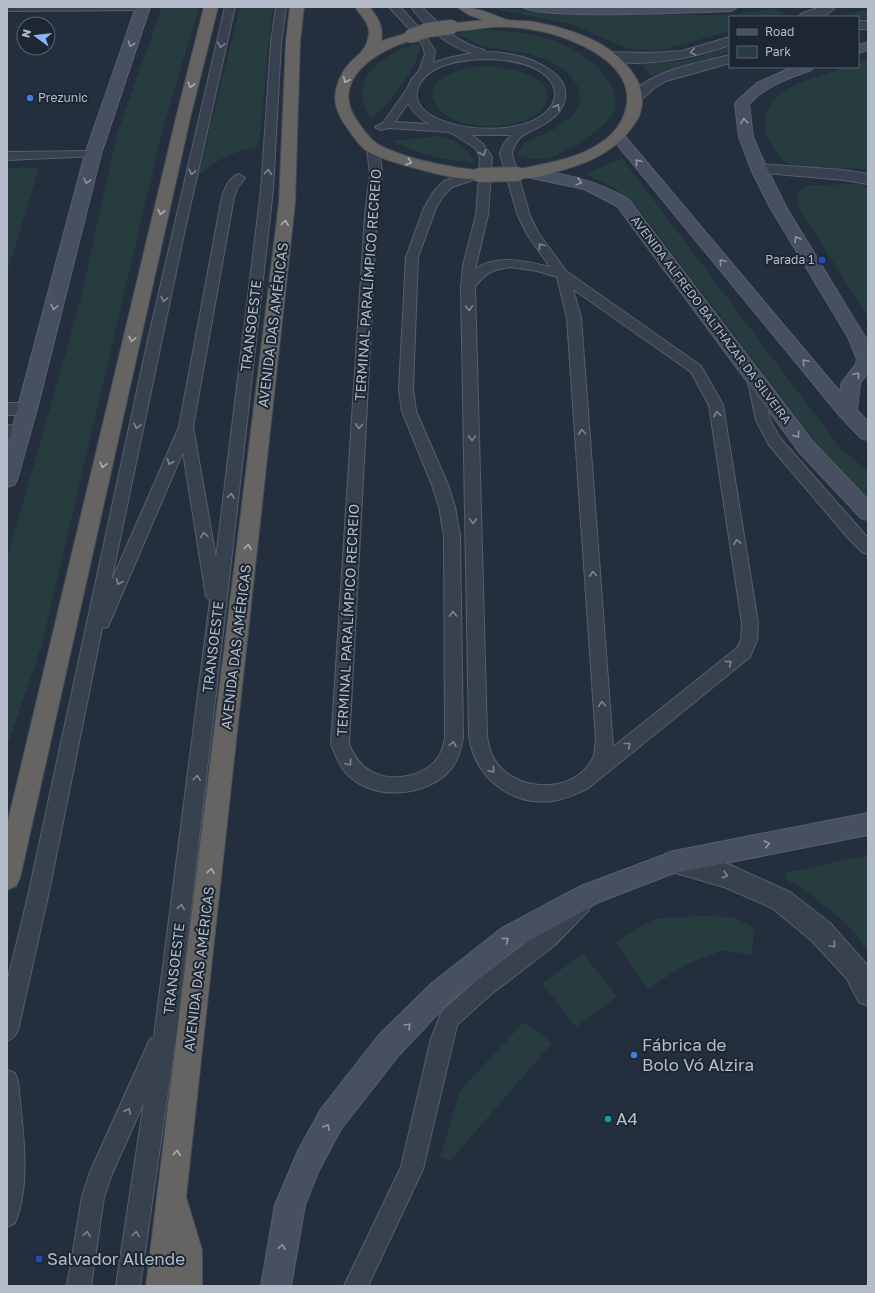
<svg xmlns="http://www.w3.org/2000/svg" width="875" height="1293" font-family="'Golos Text',sans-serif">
<rect width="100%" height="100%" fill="#242f3e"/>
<!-- green -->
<g fill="#263c3f">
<polygon points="162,7 199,7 162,132 41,648 7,746 7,559 81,298 117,134"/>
<path d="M240 7H273L268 46 259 146C233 152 219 158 198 176Z"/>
<path d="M485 7C511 7 534 14 560 15H732L776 8 784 14 780 17H730V31L659 51 629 49 570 24Z"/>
<polygon points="868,9 868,18 858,20 858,17 837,17"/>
<path d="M475 30C521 30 575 37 605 76 611 84 617 96 615 107 612 125 569 150 553 157 541 162 529 158 517 155L524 142 550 132 572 116 581 101 578 87 567 71 548 61 529 54 484 47 457 34Z"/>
<path d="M421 43C419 67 390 103 372 118L369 116C366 110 362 102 362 95 361 68 397 47 421 43Z"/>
<polygon points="730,47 730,52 651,76 642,65 687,60"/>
<path d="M868 59V170C849 166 802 170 789 164 780 160 775 149 769 141 765 135 765 128 765 120 768 86 820 77 847 67H858V63Z"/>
<path d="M489 66C506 67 560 77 545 105 540 116 526 120 515 123 440 143 387 72 489 66Z"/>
<path d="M438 136C458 140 462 144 474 160L473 163C445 160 418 155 394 141Z"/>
<polygon points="622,158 841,449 868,471 868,499 841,473 817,444 642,213 616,189 586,174"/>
<polygon points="7,168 39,168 7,273"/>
<polygon points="858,184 868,187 868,317 799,208 797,195 803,187 815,185"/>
<polygon points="868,855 868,951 847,924 809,893 786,879 785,873"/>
<polygon points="699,916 734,917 754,928 752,955 723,950 685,965 648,989 615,942 654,919"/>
<polygon points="583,954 617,996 576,1027 542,983"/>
<polygon points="524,1022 552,1043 451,1160 440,1157 460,1091"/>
</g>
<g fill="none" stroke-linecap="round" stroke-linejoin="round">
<!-- service casing -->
<g stroke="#565f6c" stroke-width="2">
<g id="service">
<polygon points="7,7 148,7 143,10 7,11"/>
<path d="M225 7H235L185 229 111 582 179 427 222 197C225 188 229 177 239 174L245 178 238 187 234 197 193 427 216 558 261 190 271 43 276 7H286L281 43 273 190 225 615 177 1029 140 1286H116L144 1102 112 1174 104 1197 91 1286H67L82 1197 90 1172 150 1039 154 1038 155 1029 210 601 206 596 183 452 110 622 108 627 102 628 48 896 18 1030 14 1037 7 1041V983L28 896 148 340Z"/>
<path d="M389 7H400L423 32 435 51 433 63 448 58 472 53C448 47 426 27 411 7H422C441 26 457 43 484 50L485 52C509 52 535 58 554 73 572 88 567 109 549 121 540 128 529 130 520 138 515 143 513 148 512 154L530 216 539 234 566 271 701 366 723 405 758 623 757 640 750 657 587 789C576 794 565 799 552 801 510 806 475 777 469 736L461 287 463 266 476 215 479 178 452 187 443 196 436 208 418 257 413 389 416 411 448 485 455 507 460 536 463 738C461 748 458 761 451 769 426 798 373 801 347 774 339 766 335 754 331 744L365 215 370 174 367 148 373 145 379 148 382 174 377 215 349 744C354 756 360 766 372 772 392 783 427 776 439 756 443 750 444 744 445 738L444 536 439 507 432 485 402 411 399 389 406 257 424 208 434 191 444 181 471 172H479L480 157 475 148 453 134 449 132 388 128 381 130 375 127 383 123 407 89 412 79 419 71 425 54 423 46 416 36ZM491 59C511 60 540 64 552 83 556 90 556 98 552 105 526 148 391 128 421 82 435 61 469 59 491 59ZM408 103C412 113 421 119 430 124L395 122ZM472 135H511L503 145 500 154 518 216 527 234 550 267C526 261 497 254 475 269L488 215 492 157 483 144ZM510 267 537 271 557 277 567 318 596 740C595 746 595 753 593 758 574 796 512 793 493 757 489 750 488 743 487 736L475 287C484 273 494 269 510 267ZM573 289 691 372 709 405 742 623 741 640 737 648 613 747 581 318Z"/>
<polygon points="93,151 99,154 97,156 7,160 7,152"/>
<polygon points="754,372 759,374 761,377 770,420 780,438 868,538 868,554 862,552 849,539 769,445 756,420 747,377 749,374"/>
<polygon points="581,895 588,897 591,904 588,911 555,945 490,995 457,1025 423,1169 368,1286 344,1286 401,1167 431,1039 442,1011 476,981 541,931 574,897"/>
<path d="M7 1070 15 1073 18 1081C22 1124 32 1183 15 1223L7 1227Z"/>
</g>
</g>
<!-- minor casing -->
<g stroke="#565f6c" stroke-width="2">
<g id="minor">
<polygon points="759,164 844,170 868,174 868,184 844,180 754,172 751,169 754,166"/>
<polygon points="7,403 28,403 35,405 37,409 35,413 28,415 7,415"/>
<polygon points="7,425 28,427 30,432 28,437 7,439"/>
<polygon points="674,851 728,864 790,892 830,923 868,966 868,1006 859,1002 847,979 812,941 772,908 724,887 665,870 661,862 665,854"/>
</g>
</g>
<!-- tertiary casing -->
<g stroke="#565f6c" stroke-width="2">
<g id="tertiary">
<path d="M820 7H835C826 19 813 17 799 17L801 14Z"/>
<rect x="858" y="21" width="10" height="8"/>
<path d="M730 37V45C693 58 643 69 604 59L602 56 604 53 609 52 650 53 682 51Z"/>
<path d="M730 55V63L666 81 654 88 640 101H630L628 98C647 71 699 63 730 55Z"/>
</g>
</g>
<!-- secondary casing -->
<g stroke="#565f6c" stroke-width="2">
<g id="secondary">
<polygon points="136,7 150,7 101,154 37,409 17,480 14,485 7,487 7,448 85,154"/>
<path d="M523 7H738L731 11C705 12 533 20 523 7Z"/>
<polygon points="868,42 868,50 858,53 858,45"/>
<path d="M793 67H813L811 70C789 78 765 86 749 104L753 137 767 169 786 207 868 342V373L860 383 857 410 868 422V440L861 438 840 416 611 137 613 134H623L840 392 842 382 856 364 857 359 848 337 770 207 751 169 739 137 735 104 737 101 757 83Z"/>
<path d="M527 168C563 174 597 180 629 200L814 443 868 500V520L861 518 800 453 617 206 584 189 522 176 519 173 522 170Z"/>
<polygon points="868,813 868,835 674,873 599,902 520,946 450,1001 399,1055 341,1129 319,1170 305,1205 291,1286 261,1286 275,1205 298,1151 321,1109 379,1035 432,983 502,928 581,886 674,851"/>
</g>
</g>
<!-- trunk casing -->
<g stroke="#434c59" stroke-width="2">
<g id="trunk">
<polygon points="204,7 218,7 191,114 20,878 16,886 7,890 7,825 177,114"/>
<polygon points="290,7 304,7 300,41 295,203 186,1197 202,1250 202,1286 146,1286 279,203 286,41"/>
<path d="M355 7H369C378 17 384 27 381 41L411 32 416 33 418 36 416 39C378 49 325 80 360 125 365 132 372 142 381 146 403 157 430 163 454 167 464 169 475 169 484 172L487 175 484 178C465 183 427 171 407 166 394 162 378 158 367 151 361 147 355 139 351 133 335 112 329 97 343 72 352 56 367 55 369 33 369 22 361 16 355 7Z"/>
<path d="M457 7C475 7 488 12 504 19 511 22 525 20 534 22 572 29 617 43 637 80 644 93 644 111 635 123 620 146 598 159 572 167 555 172 530 182 513 177L510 174 513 171C543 163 575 161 602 142 614 134 622 123 626 109 636 68 587 45 556 35 536 29 514 26 493 27 478 28 461 33 447 30L445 27 447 24 484 20 469 15Z"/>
</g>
</g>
<!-- service -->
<use href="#service" fill="#38414e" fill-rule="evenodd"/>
<!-- minor -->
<use href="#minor" fill="#38414e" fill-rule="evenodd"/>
<!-- tertiary -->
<use href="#tertiary" fill="#38414e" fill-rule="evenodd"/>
<!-- secondary -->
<use href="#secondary" fill="#465061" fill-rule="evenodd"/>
<!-- trunk -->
<use href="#trunk" fill="#656462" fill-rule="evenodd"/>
<!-- trunk-bridge casing -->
<g stroke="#434c59" stroke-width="16" stroke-linecap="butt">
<g id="trunk-bridge">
<polyline points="411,36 428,30 452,27"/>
<polyline points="479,175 518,174"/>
</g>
</g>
<!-- trunk-bridge -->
<use href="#trunk-bridge" stroke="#656462" stroke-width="14"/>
</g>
<!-- one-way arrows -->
<defs><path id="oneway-chevron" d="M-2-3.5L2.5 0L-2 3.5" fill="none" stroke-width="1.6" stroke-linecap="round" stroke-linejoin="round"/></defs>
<g stroke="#8e96a5">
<use href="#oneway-chevron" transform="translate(131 44) rotate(109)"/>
<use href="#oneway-chevron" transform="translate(744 121) rotate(-96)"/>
<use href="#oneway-chevron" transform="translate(638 162) rotate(-127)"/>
<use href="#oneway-chevron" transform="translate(87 181) rotate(104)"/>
<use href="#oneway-chevron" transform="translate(579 182) rotate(15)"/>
<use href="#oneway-chevron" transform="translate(797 239) rotate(-121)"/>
<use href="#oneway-chevron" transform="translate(722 262) rotate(-130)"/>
<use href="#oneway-chevron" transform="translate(54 307) rotate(104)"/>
<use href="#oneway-chevron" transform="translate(805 362) rotate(-130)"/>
<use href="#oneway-chevron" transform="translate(857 375) rotate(-50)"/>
<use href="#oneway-chevron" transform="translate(797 435) rotate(54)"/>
<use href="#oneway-chevron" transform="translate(767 844) rotate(-11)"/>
<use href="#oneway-chevron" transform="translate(506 940) rotate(-38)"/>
<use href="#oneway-chevron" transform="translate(408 1026) rotate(-46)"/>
<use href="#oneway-chevron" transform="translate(327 1127) rotate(-61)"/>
<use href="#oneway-chevron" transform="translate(282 1247) rotate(-79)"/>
</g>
<g stroke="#7c8592">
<use href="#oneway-chevron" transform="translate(221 45) rotate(103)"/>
<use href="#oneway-chevron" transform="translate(693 52) rotate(167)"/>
<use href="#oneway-chevron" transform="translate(557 107) rotate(-60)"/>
<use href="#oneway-chevron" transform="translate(483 153) rotate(68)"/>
<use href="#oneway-chevron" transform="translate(192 172) rotate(102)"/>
<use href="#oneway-chevron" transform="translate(268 172) rotate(-86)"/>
<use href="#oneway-chevron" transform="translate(541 246) rotate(-126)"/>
<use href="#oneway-chevron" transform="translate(164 299) rotate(102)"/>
<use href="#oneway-chevron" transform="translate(469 308) rotate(89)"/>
<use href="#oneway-chevron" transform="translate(717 414) rotate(-99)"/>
<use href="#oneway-chevron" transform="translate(137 426) rotate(102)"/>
<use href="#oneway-chevron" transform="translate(359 426) rotate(93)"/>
<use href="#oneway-chevron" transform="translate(582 432) rotate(-94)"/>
<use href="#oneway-chevron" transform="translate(472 438) rotate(89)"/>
<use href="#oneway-chevron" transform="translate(170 462) rotate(113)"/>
<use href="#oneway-chevron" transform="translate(231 496) rotate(-83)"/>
<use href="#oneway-chevron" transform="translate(473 521) rotate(89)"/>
<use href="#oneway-chevron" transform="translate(204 535) rotate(-99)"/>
<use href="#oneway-chevron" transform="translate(737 542) rotate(-99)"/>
<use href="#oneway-chevron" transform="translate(593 574) rotate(-94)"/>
<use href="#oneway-chevron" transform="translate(119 582) rotate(113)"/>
<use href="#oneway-chevron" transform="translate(453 614) rotate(-91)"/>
<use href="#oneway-chevron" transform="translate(729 663) rotate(-39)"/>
<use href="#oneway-chevron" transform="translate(602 704) rotate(-94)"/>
<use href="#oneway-chevron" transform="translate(453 744) rotate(-79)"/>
<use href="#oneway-chevron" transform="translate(628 745) rotate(-39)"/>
<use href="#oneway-chevron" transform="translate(349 763) rotate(53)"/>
<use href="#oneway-chevron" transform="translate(492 770) rotate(51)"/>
<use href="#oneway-chevron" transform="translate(197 778) rotate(-83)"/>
<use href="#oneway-chevron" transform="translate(725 875) rotate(17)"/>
<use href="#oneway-chevron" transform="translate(181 907) rotate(-83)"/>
<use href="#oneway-chevron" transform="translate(833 945) rotate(47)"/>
<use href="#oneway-chevron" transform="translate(128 1111) rotate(-65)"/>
<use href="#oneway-chevron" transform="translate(87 1234) rotate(-81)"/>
<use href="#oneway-chevron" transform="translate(136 1234) rotate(-82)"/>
</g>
<g stroke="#a8afba">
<use href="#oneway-chevron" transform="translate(346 80) rotate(115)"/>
<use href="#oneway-chevron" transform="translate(191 85) rotate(104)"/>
<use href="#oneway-chevron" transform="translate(409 162) rotate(19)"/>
<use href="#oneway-chevron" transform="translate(161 212) rotate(103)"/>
<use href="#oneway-chevron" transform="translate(285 223) rotate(-83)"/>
<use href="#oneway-chevron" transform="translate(132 339) rotate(103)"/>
<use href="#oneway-chevron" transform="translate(103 465) rotate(103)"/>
<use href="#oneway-chevron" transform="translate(248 547) rotate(-83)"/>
<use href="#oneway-chevron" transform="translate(211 871) rotate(-83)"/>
<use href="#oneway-chevron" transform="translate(177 1153) rotate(-83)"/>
</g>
<!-- markers -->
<g fill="#3f7fe0" stroke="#1d2633" stroke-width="1.5">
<circle cx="30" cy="98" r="4"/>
<circle cx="634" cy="1055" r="4"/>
</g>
<g fill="#1a4fb4" stroke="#1d2633" stroke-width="1.5">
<rect x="818" y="256" width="8" height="8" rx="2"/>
<rect x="35" y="1255" width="8" height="8" rx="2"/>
</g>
<circle fill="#0f9aa8" stroke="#1d2633" stroke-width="1.5" cx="608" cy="1119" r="4"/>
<g text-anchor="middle" stroke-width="4" stroke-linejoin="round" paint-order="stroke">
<!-- far-poi labels -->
<g font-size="12" fill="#b4bcc9" stroke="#1d2633" text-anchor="start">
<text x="38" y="102">Prezunic</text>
<text x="814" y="264" text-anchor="end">Parada 1</text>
</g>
<!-- far-street labels -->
<g font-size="12" fill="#b4bcc9" stroke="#1d2633">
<text transform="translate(711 320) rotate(53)" y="4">AVENIDA ALFREDO BALTHAZAR DA SILVEIRA</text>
</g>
<!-- street labels -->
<g font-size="14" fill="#b4bcc9" stroke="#1d2633">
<text transform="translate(368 285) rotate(-86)" y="5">TERMINAL PARALÍMPICO RECREIO</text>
<text transform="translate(273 325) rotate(-83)" y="5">AVENIDA DAS AMÉRICAS</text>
<text transform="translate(251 326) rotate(-83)" y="5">TRANSOESTE</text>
<text transform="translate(348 620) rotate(-87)" y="5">TERMINAL PARALÍMPICO RECREIO</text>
<text transform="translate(213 647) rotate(-83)" y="5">TRANSOESTE</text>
<text transform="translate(236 647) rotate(-83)" y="5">AVENIDA DAS AMÉRICAS</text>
<text transform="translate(174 969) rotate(-83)" y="5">TRANSOESTE</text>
<text transform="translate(199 969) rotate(-83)" y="5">AVENIDA DAS AMÉRICAS</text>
</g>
<!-- near-poi labels -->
<g font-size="17" fill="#b4bcc9" stroke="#1d2633" text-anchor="start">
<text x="642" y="1051">Fábrica de<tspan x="642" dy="20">Bolo Vó Alzira</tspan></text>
<text x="616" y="1125">A4</text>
<text x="47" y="1265">Salvador Allende</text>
</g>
</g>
<!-- border -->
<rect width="875" height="1293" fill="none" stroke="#b4bcc9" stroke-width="16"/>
<!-- legend -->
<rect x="729" y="16" width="130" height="52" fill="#1d2633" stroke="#59626f"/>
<rect x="737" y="29" width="20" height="6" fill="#465061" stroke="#59626f"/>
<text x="765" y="36" font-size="12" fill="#b4bcc9">Road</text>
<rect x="737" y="46" width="20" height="12" fill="#263c3f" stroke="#59626f"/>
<text x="765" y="56" font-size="12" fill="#b4bcc9">Park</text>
<!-- north arrow -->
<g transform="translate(36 36) rotate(285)"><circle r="19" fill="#1d2633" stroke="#59626f"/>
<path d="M0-3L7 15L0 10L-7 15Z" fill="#8ab4f8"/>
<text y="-6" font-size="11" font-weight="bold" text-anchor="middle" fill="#b4bcc9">N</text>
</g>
</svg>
